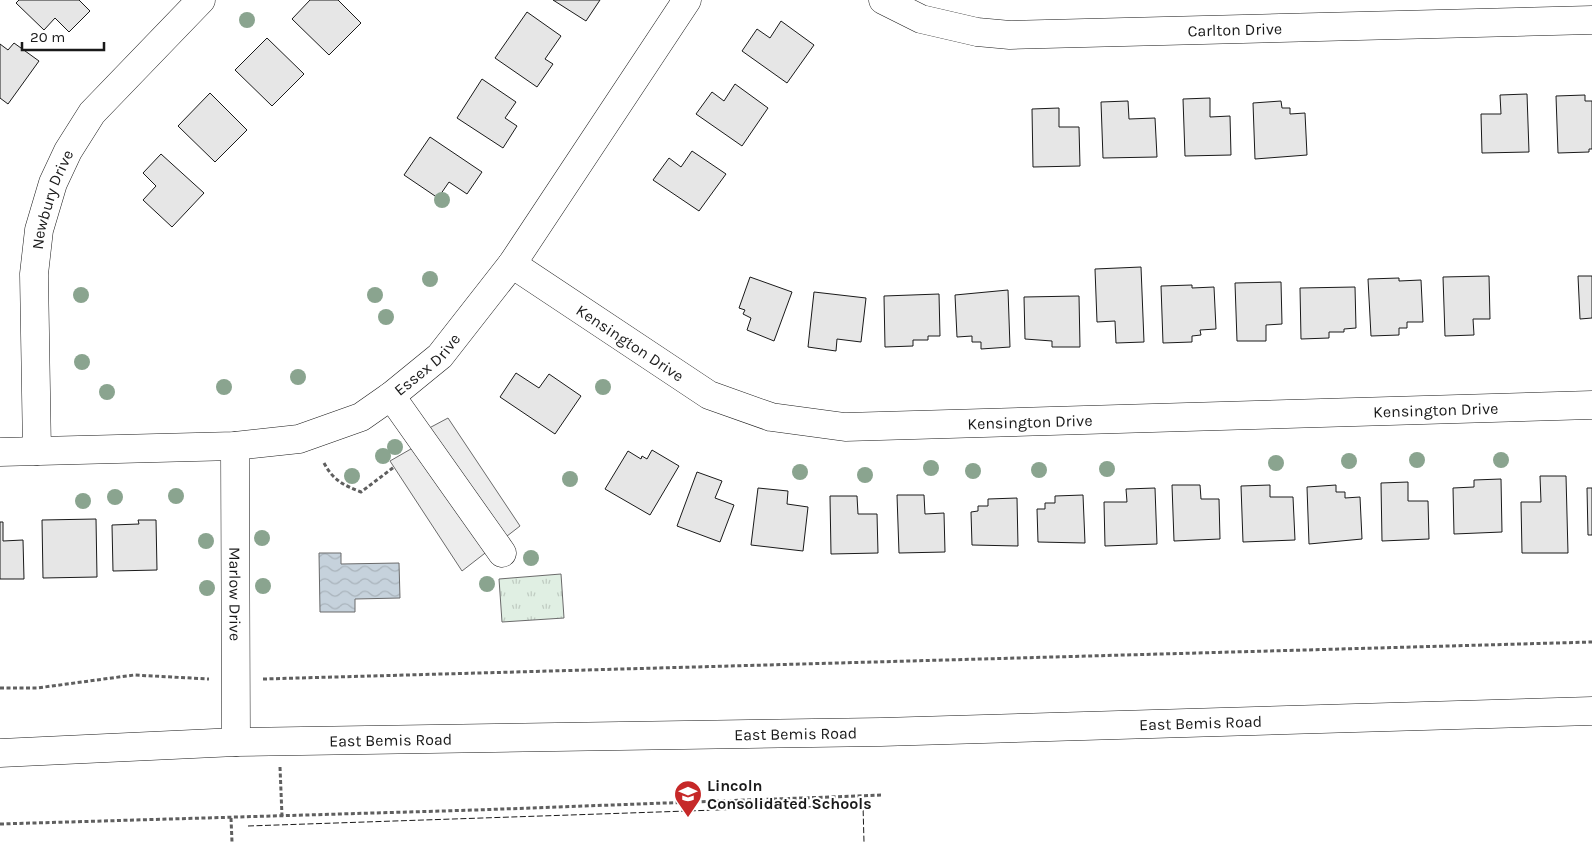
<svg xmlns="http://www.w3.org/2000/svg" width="1592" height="842" font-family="Karla,sans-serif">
<defs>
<pattern id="park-tufts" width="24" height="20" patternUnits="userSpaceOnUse" patternTransform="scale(1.25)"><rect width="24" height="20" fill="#e0efe3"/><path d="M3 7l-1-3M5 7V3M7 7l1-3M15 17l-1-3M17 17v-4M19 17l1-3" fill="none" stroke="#c0ccc2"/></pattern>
<pattern id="water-waves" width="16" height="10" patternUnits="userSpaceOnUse" patternTransform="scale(1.25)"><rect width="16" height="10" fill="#c6d2dc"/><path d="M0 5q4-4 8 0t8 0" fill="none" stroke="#aab4bc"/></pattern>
</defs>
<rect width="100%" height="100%" fill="#fff"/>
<!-- park -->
<polygon fill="url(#park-tufts)" stroke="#6a6a6a" points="561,574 564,618 502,622 499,579"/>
<!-- parking -->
<polygon fill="#ededed" stroke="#6a6a6a" points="448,418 520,526 462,571 390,461 423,442 418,434"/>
<!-- water -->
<polygon fill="url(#water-waves)" stroke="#6a6a6a" points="319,553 341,553 341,564 399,563 400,598 355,599 355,612 320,612"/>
<!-- building -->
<g fill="#e6e6e6" stroke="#1a1a1a">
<polygon points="19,0 79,0 90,11 69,32 55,18 44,30 16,3"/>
<polygon points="310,0 338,0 361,23 329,55 292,19"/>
<polygon points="553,0 600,0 586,21"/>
<polygon points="527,12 561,36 545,59 553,64 537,87 495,58"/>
<polygon points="781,21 814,45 787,83 742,51 757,29 770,38"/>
<polygon points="267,38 304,74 272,106 235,70"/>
<polygon points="14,43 39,61 8,104 0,98 0,44 8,50"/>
<polygon points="482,79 516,102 505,118 517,126 503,148 457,118"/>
<polygon points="735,84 768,108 742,146 696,114 712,92 724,101"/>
<polygon points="210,93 247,130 215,162 178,126"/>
<polygon points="1527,94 1529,152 1482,153 1481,114 1501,114 1500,95"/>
<polygon points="1585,95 1585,101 1592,101 1592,149 1589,149 1589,152 1558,153 1556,96"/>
<polygon points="1210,98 1210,117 1230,116 1231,155 1185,156 1183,99"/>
<polygon points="1128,101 1129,119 1155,118 1157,157 1103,158 1101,102"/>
<polygon points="1281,101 1282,108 1290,108 1290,114 1305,113 1307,155 1255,159 1253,103"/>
<polygon points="1059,108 1059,127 1079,127 1080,166 1033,167 1032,109"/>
<polygon points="430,137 482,172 467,194 449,182 438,198 404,175"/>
<polygon points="692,151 726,174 699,211 653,180 669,158 681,167"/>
<polygon points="161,154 204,193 172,227 143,200 156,186 143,173"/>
<polygon points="1141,267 1144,342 1116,343 1115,321 1097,322 1095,269"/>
<polygon points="1489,276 1490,319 1473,319 1474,335 1445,336 1443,277"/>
<polygon points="1578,276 1592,276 1592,318 1580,319"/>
<polygon points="750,277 792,292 774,341 747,330 751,318 743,314 745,310 739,308"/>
<polygon points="1399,278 1399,281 1421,280 1423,322 1407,322 1407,328 1399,328 1399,335 1371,336 1368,279"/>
<polygon points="1281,282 1282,324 1266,325 1266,341 1237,341 1235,283"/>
<polygon points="1192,285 1192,288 1214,287 1216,329 1200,330 1201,335 1192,336 1192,342 1163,343 1161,286"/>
<polygon points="1355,287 1356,328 1344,329 1344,332 1329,332 1329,338 1301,339 1300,288"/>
<polygon points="1008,290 1010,347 981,349 981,342 972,342 972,336 957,337 955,295"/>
<polygon points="814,292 866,298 861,342 837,339 836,351 808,347"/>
<polygon points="939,294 940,336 928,336 928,340 913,340 913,346 885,347 884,296"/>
<polygon points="1079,296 1080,347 1052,347 1052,341 1025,339 1024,297"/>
<polygon points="516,373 539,388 549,374 581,396 555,434 500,397"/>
<polygon points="652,450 679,466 650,515 605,489 628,451 641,459 642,456 647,459"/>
<polygon points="697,472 722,481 715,498 734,505 720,542 677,526"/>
<polygon points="1540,476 1566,476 1568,553 1522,553 1521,502 1541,502"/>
<polygon points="1501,479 1502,532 1454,534 1453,488 1474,487 1474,480"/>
<polygon points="1408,482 1408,501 1428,501 1429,539 1382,541 1381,483"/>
<polygon points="1172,485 1200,485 1201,499 1219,499 1220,539 1174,541"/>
<polygon points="1270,485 1270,497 1293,497 1295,540 1243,542 1241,486"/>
<polygon points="1336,485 1336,492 1345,492 1345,498 1360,497 1362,539 1309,544 1307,487"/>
<polygon points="758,488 788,491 787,504 808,507 803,551 751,545"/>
<polygon points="1155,488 1157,544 1105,546 1104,502 1127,502 1126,489"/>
<polygon points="1587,488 1592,488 1592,535 1588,535"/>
<polygon points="897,495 924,495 925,514 944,513 945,552 899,553"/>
<polygon points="1083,495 1085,543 1038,542 1037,509 1045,509 1045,503 1055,503 1055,496"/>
<polygon points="830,496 857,496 858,514 877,514 878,553 831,554"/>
<polygon points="1017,498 1018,546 972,545 971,512 978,511 978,506 988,506 988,499"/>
<polygon points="96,519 97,577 43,578 42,520"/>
<polygon points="138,520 156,520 157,570 113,571 112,525 139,524"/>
<polygon points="0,522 3,522 3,541 23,540 24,579 0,579"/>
</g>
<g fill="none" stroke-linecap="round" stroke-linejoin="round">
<!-- minor casing -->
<g stroke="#1a1a1a" stroke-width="29">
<g id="minor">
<path id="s1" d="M883 0 921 19 977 32 1010 35 1592 20"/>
<path id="s2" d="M512 264 709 395 771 417 845 427 1592 405"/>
<polyline points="391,396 502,553"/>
<path id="s3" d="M235 446 236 742"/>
<path id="s4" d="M37 451 34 274 39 230 53 183 68 151 92 113 201 0"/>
<path id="s5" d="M0 452 235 446 299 439 361 417 391 396 440 356 512 264 687 0"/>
<path id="s6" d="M0 753 236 742 881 732 1592 711"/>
</g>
</g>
<!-- path -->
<g stroke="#5f5f5f" stroke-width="3" stroke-dasharray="4 2.5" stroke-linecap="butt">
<path d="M324 463C333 480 343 485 361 492L394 467"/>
<polyline points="263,679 1592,642"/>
<polyline points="0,688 37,688 134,675 209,679"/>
<polyline points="280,767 282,816"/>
<polyline points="231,818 232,842"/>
<polyline points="0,824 476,810 883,795"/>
</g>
<!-- minor -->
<use href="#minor" stroke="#fff" stroke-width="28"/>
<!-- fence -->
<polyline stroke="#1a1a1a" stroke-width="1" stroke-dasharray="6 2.5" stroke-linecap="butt" points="248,826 863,805 864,842"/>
</g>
<!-- trees -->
<g fill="#8aa48f">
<circle cx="247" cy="20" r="8"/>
<circle cx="442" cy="200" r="8"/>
<circle cx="430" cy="279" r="8"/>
<circle cx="81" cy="295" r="8"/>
<circle cx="375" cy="295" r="8"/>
<circle cx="386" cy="317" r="8"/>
<circle cx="82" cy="362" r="8"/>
<circle cx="298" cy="377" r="8"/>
<circle cx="224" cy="387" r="8"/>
<circle cx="603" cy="387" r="8"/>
<circle cx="107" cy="392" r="8"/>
<circle cx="395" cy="447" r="8"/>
<circle cx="383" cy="456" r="8"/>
<circle cx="1417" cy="460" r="8"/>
<circle cx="1501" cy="460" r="8"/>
<circle cx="1349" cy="461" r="8"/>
<circle cx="1276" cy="463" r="8"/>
<circle cx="931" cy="468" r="8"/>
<circle cx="1107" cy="469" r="8"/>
<circle cx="1039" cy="470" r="8"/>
<circle cx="973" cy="471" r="8"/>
<circle cx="800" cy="472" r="8"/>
<circle cx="865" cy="475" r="8"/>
<circle cx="352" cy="476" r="8"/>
<circle cx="570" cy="479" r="8"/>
<circle cx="176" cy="496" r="8"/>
<circle cx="115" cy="497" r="8"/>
<circle cx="83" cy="501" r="8"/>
<circle cx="262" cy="538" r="8"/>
<circle cx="206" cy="541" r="8"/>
<circle cx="531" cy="558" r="8"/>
<circle cx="487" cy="584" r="8"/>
<circle cx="263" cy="586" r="8"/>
<circle cx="207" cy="588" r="8"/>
</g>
<!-- icons -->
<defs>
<g id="school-pin" transform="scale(1.4375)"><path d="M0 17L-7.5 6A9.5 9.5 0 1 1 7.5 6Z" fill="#c62828" stroke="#fff"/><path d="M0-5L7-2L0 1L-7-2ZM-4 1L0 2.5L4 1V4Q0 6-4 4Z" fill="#fff"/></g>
</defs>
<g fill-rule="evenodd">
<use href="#school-pin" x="688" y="794"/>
</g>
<g text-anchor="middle" stroke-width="4" stroke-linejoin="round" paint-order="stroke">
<!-- street labels -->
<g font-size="16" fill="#1a1a1a" stroke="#fff">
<text dy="6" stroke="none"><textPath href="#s1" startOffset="358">Carlton Drive</textPath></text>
<text dy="6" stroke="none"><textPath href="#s4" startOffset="254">Newbury Drive</textPath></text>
<text dy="6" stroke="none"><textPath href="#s2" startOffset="142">Kensington Drive</textPath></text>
<text dy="6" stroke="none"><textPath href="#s5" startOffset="450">Essex Drive</textPath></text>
<text dy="6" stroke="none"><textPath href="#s2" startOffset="968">Kensington Drive</textPath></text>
<text dy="6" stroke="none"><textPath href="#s2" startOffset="562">Kensington Drive</textPath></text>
<text dy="6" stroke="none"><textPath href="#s3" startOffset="148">Marlow Drive</textPath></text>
<text dy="6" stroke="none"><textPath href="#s6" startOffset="1201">East Bemis Road</textPath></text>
<text dy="6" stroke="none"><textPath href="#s6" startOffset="796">East Bemis Road</textPath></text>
<text dy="6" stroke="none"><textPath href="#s6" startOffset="391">East Bemis Road</textPath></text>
</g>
<!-- poi labels -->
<g font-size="16" font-weight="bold" fill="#1a1a1a" stroke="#fff" text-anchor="start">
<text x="707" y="791">Lincoln<tspan x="707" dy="18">Consolidated Schools</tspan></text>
</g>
</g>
<!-- scale -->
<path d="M22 42v8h82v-8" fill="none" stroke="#1a1a1a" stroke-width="2.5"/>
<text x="30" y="42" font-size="15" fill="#1a1a1a" stroke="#ffffff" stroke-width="4" paint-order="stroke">20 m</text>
</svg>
